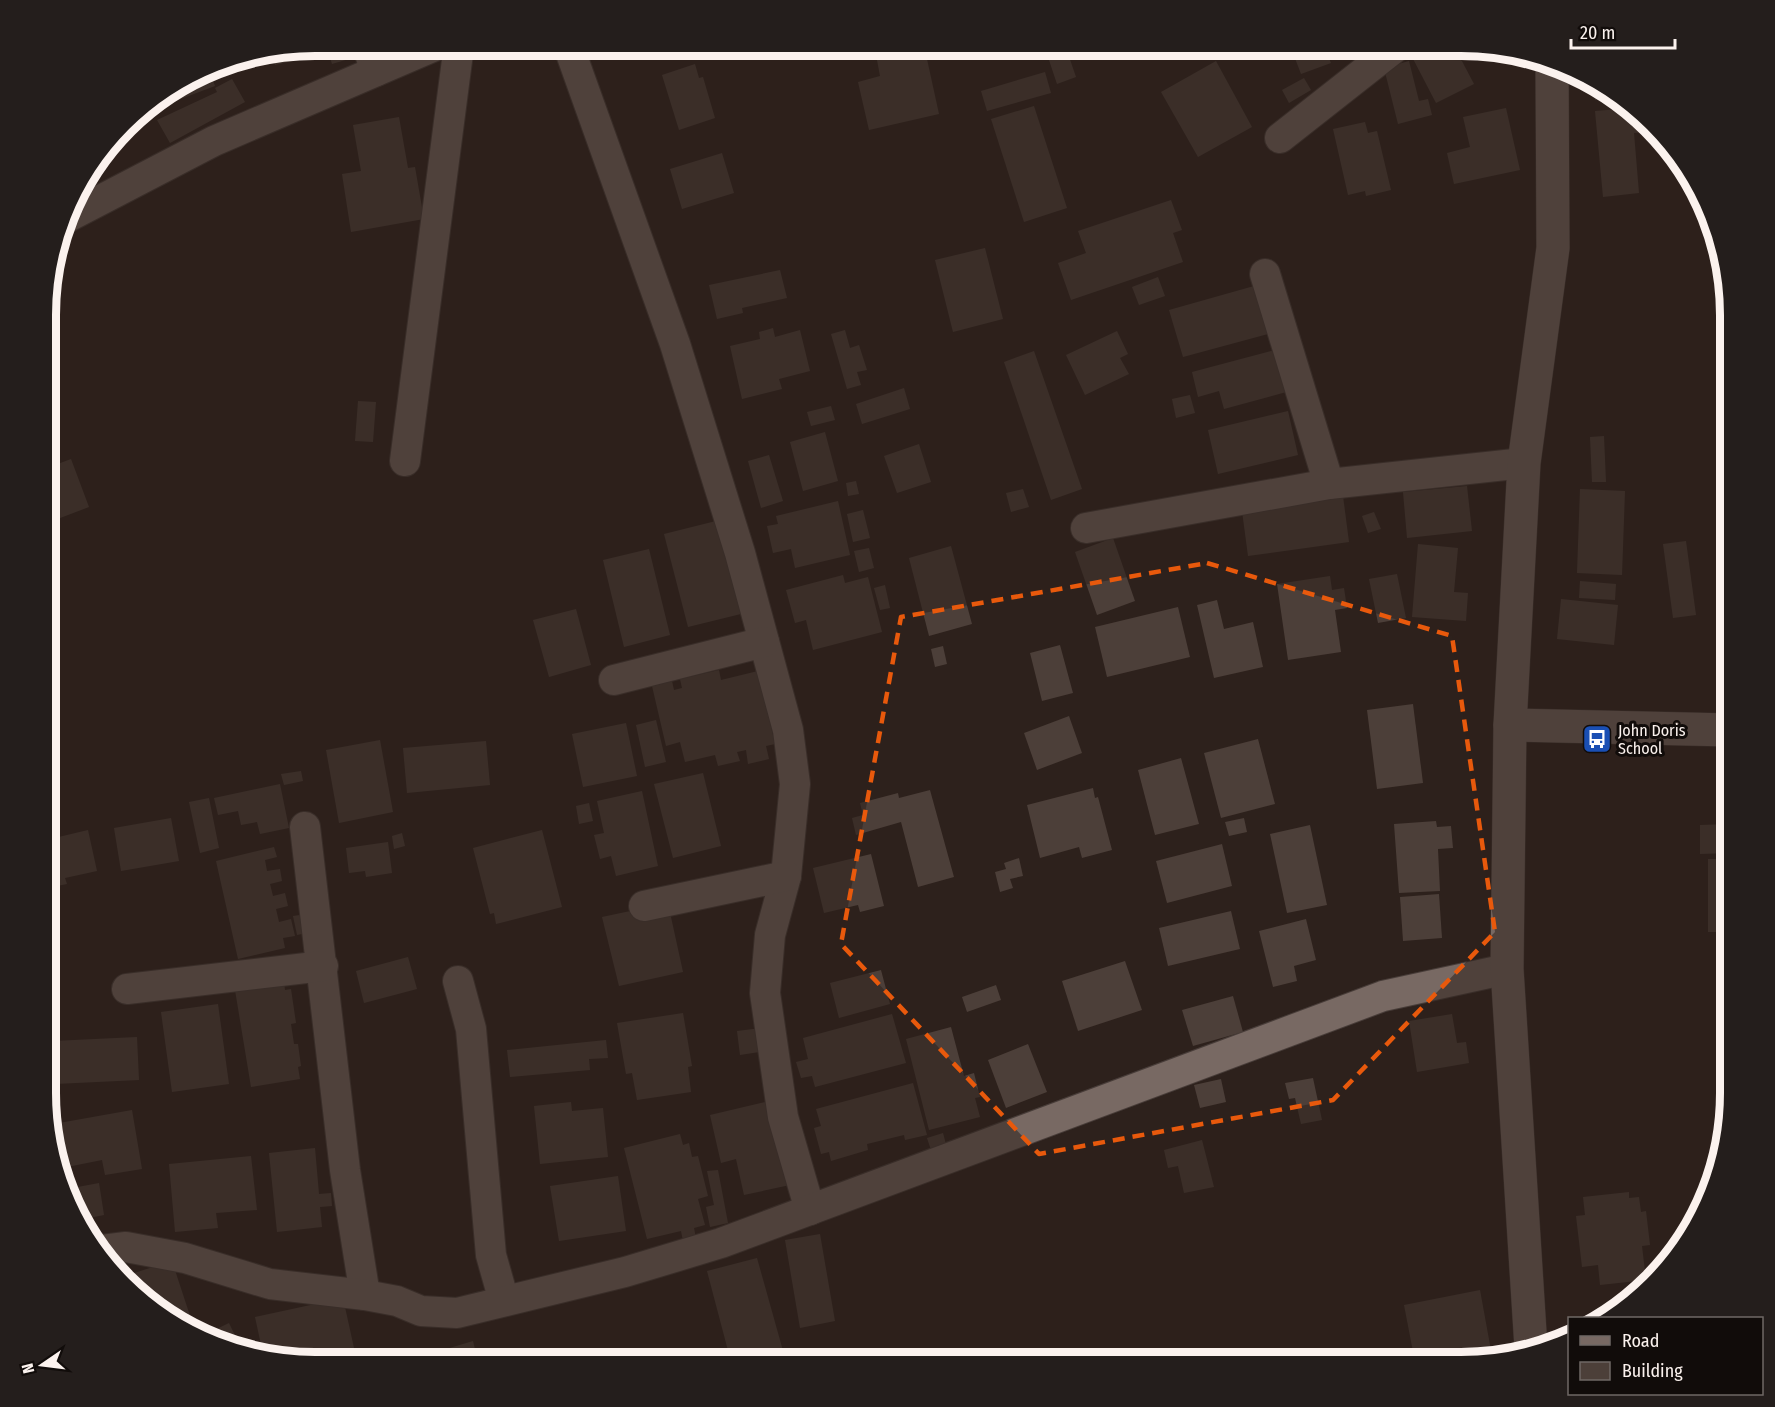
<svg xmlns="http://www.w3.org/2000/svg" width="1775" height="1407" font-family="'Fira Sans Condensed',sans-serif">
<rect width="100%" height="100%" fill="#2d211c"/>
<!-- building -->
<g fill="#4c3f39">
<polygon points="348,45 352,58 332,64 328,51"/>
<polygon points="635,45 672,45 672,46 638,55"/>
<polygon points="1044,45 1065,45 1076,77 1057,84"/>
<polygon points="1290,45 1323,45 1331,63 1301,74"/>
<polygon points="310,46 313,56 275,65 272,52"/>
<polygon points="1424,46 1454,46 1474,84 1436,103 1410,53"/>
<polygon points="925,50 939,114 869,130 858,82 880,76 877,60"/>
<polygon points="1216,61 1252,127 1198,157 1161,92"/>
<polygon points="1409,61 1419,101 1428,99 1432,115 1398,124 1384,68"/>
<polygon points="695,64 699,78 703,77 715,118 679,130 662,75"/>
<polygon points="209,70 215,86 170,103 167,94"/>
<polygon points="1045,72 1051,93 987,111 981,91"/>
<polygon points="1304,78 1311,90 1289,103 1282,90"/>
<polygon points="232,79 245,102 170,143 157,120 217,92 215,88"/>
<polygon points="1593,84 1614,97 1615,98 1595,100"/>
<polygon points="1034,106 1067,208 1024,222 991,119"/>
<polygon points="1506,108 1520,170 1454,184 1447,153 1470,147 1463,117"/>
<polygon points="1631,108 1638,112 1647,125 1648,132 1634,133 1639,193 1603,197 1595,111"/>
<polygon points="137,112 143,126 114,139 120,133"/>
<polygon points="399,117 408,168 415,167 424,219 351,232 342,174 361,171 353,125"/>
<polygon points="1365,122 1368,133 1377,131 1391,190 1366,196 1365,191 1348,195 1333,129"/>
<polygon points="722,153 734,193 682,209 670,169"/>
<polygon points="1171,200 1182,230 1173,233 1183,262 1071,300 1058,263 1086,253 1078,231"/>
<polygon points="985,248 1003,319 953,332 935,260"/>
<polygon points="780,270 787,298 742,308 743,313 717,319 709,285"/>
<polygon points="1158,277 1165,296 1139,305 1132,287"/>
<polygon points="1254,286 1268,334 1183,357 1169,310"/>
<polygon points="1725,297 1730,314 1730,331 1728,331"/>
<polygon points="773,328 775,337 800,330 810,371 779,379 782,389 742,399 730,346 760,339 759,332"/>
<polygon points="845,330 850,348 859,345 867,370 857,372 861,385 847,389 831,334"/>
<polygon points="1117,331 1128,354 1120,358 1129,374 1085,395 1066,355"/>
<polygon points="1279,349 1290,391 1224,409 1219,391 1198,397 1192,372"/>
<polygon points="1034,351 1082,489 1051,500 1004,362"/>
<polygon points="904,388 910,409 862,424 856,404"/>
<polygon points="1190,395 1195,413 1176,418 1172,399"/>
<polygon points="358,401 376,402 373,442 355,441"/>
<polygon points="831,406 835,420 811,426 807,412"/>
<polygon points="1288,411 1298,455 1218,474 1208,430"/>
<polygon points="825,432 838,481 803,491 790,442"/>
<polygon points="1604,436 1606,482 1592,482 1590,437"/>
<polygon points="919,444 931,482 897,493 884,456"/>
<polygon points="769,455 783,501 761,508 748,461"/>
<polygon points="71,459 89,507 47,523 47,468"/>
<polygon points="856,481 859,494 848,496 846,483"/>
<polygon points="1467,486 1472,531 1407,538 1403,492"/>
<polygon points="1023,489 1029,507 1011,512 1006,493"/>
<polygon points="1580,489 1625,491 1622,575 1577,573"/>
<polygon points="1343,496 1349,542 1248,556 1242,511"/>
<polygon points="838,501 850,555 795,568 791,549 773,553 767,526 778,524 776,516"/>
<polygon points="863,510 870,538 853,542 847,514"/>
<polygon points="1374,512 1381,529 1368,533 1362,516"/>
<polygon points="724,519 749,612 688,627 664,534"/>
<polygon points="1113,538 1135,601 1097,615 1075,552"/>
<polygon points="1686,541 1696,615 1673,618 1663,544"/>
<polygon points="1418,544 1458,548 1454,592 1468,593 1466,621 1412,617"/>
<polygon points="951,546 972,624 929,636 909,558"/>
<polygon points="869,548 874,568 859,572 854,551"/>
<polygon points="649,549 670,635 624,647 603,560"/>
<polygon points="1397,574 1406,618 1378,623 1369,579"/>
<polygon points="843,575 845,583 868,577 882,632 813,650 806,620 795,623 786,590"/>
<polygon points="1330,576 1332,590 1344,588 1347,608 1335,610 1341,652 1288,660 1277,584"/>
<polygon points="1580,581 1616,584 1615,600 1579,598"/>
<polygon points="885,585 890,608 880,610 874,588"/>
<polygon points="1561,599 1618,605 1614,645 1557,639"/>
<polygon points="1217,600 1224,629 1253,622 1263,667 1214,678 1197,605"/>
<polygon points="1178,607 1190,657 1107,677 1095,627"/>
<polygon points="576,609 591,665 549,677 533,620"/>
<polygon points="1060,645 1073,693 1042,701 1030,653"/>
<polygon points="943,646 947,664 935,667 931,649"/>
<polygon points="719,670 721,680 758,671 775,744 766,746 769,759 748,764 746,750 737,752 740,761 718,766 715,755 685,762 680,742 666,746 652,686 672,681 674,690 682,688 680,679"/>
<polygon points="1413,704 1423,783 1377,789 1367,710"/>
<polygon points="1069,716 1082,753 1037,770 1024,733"/>
<polygon points="656,720 666,762 645,767 636,725"/>
<polygon points="626,723 637,776 583,787 572,734"/>
<polygon points="1258,739 1275,804 1221,818 1204,753"/>
<polygon points="380,740 393,812 339,823 326,750"/>
<polygon points="486,741 490,785 407,793 403,748"/>
<polygon points="1727,749 1730,749 1730,811 1725,811"/>
<polygon points="1181,758 1199,824 1155,835 1138,770"/>
<polygon points="301,771 303,781 284,785 281,774"/>
<polygon points="703,773 721,846 673,858 654,784"/>
<polygon points="280,784 289,828 260,834 257,822 241,825 238,811 218,815 214,798"/>
<polygon points="1093,788 1095,798 1098,797 1112,850 1082,858 1079,847 1040,858 1027,805"/>
<polygon points="930,790 954,877 918,887 901,822 856,835 852,818 863,815 860,803 898,793 899,798"/>
<polygon points="642,791 658,866 616,876 611,856 600,859 594,835 604,833 597,801"/>
<polygon points="209,798 219,848 200,853 189,802"/>
<polygon points="589,803 593,821 579,824 576,806"/>
<polygon points="171,818 179,861 121,871 114,828"/>
<polygon points="1244,818 1247,832 1229,836 1225,822"/>
<polygon points="1436,821 1437,827 1451,826 1453,848 1438,849 1440,891 1399,893 1394,824"/>
<polygon points="1730,824 1730,853 1700,854 1700,825"/>
<polygon points="1310,825 1327,905 1287,913 1270,834"/>
<polygon points="88,830 97,871 65,878 67,884 52,887 50,881 46,882 46,840"/>
<polygon points="542,830 562,907 496,924 494,913 490,914 473,848"/>
<polygon points="402,833 405,846 394,849 392,836"/>
<polygon points="388,842 392,873 366,877 365,871 349,873 346,848"/>
<polygon points="1222,844 1232,886 1167,903 1156,861"/>
<polygon points="274,847 277,857 265,860 267,871 280,869 282,881 270,884 273,896 285,893 288,906 276,909 279,922 291,919 295,936 283,938 285,948 238,959 216,861"/>
<polygon points="871,854 884,906 860,912 858,905 824,913 813,868"/>
<polygon points="1019,858 1023,876 1010,879 1013,888 1000,892 995,872 1006,869 1004,863"/>
<rect x="1708" y="859" width="22" height="73"/>
<polygon points="1439,894 1442,938 1403,941 1400,897"/>
<polygon points="669,908 683,972 619,986 602,917 635,910"/>
<polygon points="1231,911 1240,949 1168,966 1159,928"/>
<polygon points="313,913 316,931 297,935 293,916"/>
<polygon points="1306,919 1316,960 1294,966 1297,981 1273,987 1259,931"/>
<polygon points="408,957 417,989 364,1003 356,971"/>
<polygon points="1125,961 1142,1010 1078,1031 1062,981"/>
<polygon points="881,970 890,1004 839,1018 830,983"/>
<polygon points="1722,980 1729,980 1729,1000 1721,999"/>
<polygon points="284,982 285,990 291,989 296,1023 291,1024 294,1044 298,1044 301,1066 298,1067 300,1079 251,1087 235,990"/>
<polygon points="996,985 1001,1000 967,1012 962,997"/>
<polygon points="1233,996 1243,1032 1193,1046 1182,1010"/>
<polygon points="218,1004 229,1084 172,1092 161,1012"/>
<polygon points="683,1013 692,1066 688,1067 691,1092 637,1100 632,1073 626,1074 617,1023"/>
<polygon points="892,1014 906,1063 815,1087 812,1076 801,1078 796,1062 808,1059 803,1038"/>
<polygon points="1452,1014 1457,1043 1466,1042 1469,1063 1417,1072 1409,1021"/>
<polygon points="951,1027 964,1076 974,1073 980,1097 975,1098 980,1117 929,1130 906,1039"/>
<polygon points="761,1028 765,1051 740,1055 737,1031"/>
<polygon points="137,1037 139,1080 55,1084 53,1041"/>
<polygon points="606,1040 608,1058 589,1059 590,1070 510,1077 507,1050"/>
<polygon points="1028,1044 1047,1092 1006,1108 988,1060"/>
<polygon points="1313,1078 1322,1120 1301,1124 1295,1098 1289,1099 1285,1083"/>
<polygon points="1221,1079 1226,1102 1200,1108 1194,1085"/>
<polygon points="913,1083 927,1135 905,1140 904,1135 867,1144 868,1150 831,1161 829,1152 821,1154 814,1128 821,1126 816,1109"/>
<polygon points="778,1099 790,1185 744,1195 736,1159 721,1163 710,1115"/>
<polygon points="571,1102 572,1111 603,1108 608,1157 540,1164 534,1106"/>
<polygon points="132,1110 142,1169 105,1175 102,1160 67,1167 59,1123"/>
<polygon points="943,1133 947,1148 932,1153 927,1138"/>
<polygon points="680,1134 683,1145 689,1143 692,1157 698,1156 708,1196 698,1199 705,1225 694,1228 696,1238 683,1241 681,1231 647,1239 624,1148"/>
<polygon points="1202,1140 1214,1187 1184,1193 1178,1166 1168,1168 1164,1150"/>
<polygon points="315,1148 319,1194 331,1193 332,1206 320,1207 322,1227 277,1232 269,1153"/>
<polygon points="251,1156 257,1210 216,1213 218,1228 175,1232 169,1164"/>
<polygon points="718,1170 728,1223 710,1227 706,1207 714,1205 707,1171"/>
<polygon points="618,1176 626,1231 559,1241 550,1186"/>
<polygon points="99,1183 104,1215 79,1220 73,1212 67,1189"/>
<polygon points="1629,1192 1629,1198 1639,1197 1641,1212 1646,1211 1650,1245 1642,1246 1646,1280 1600,1285 1598,1265 1582,1267 1576,1216 1585,1215 1583,1197"/>
<polygon points="820,1234 835,1321 800,1328 785,1240"/>
<polygon points="757,1258 785,1358 773,1362 731,1362 707,1271"/>
<polygon points="172,1261 195,1331 139,1296 131,1274"/>
<polygon points="1480,1290 1492,1356 1458,1362 1415,1362 1404,1305"/>
<polygon points="343,1298 354,1348 295,1361 263,1354 255,1317"/>
<polygon points="229,1323 241,1348 212,1342 202,1336"/>
<polygon points="473,1341 478,1362 406,1361"/>
</g>
<g fill="none" stroke-linecap="round" stroke-linejoin="round">
<!-- street casing -->
<g stroke="#483d39" stroke-width="32">
<g id="street">
<polyline points="367,45 376,71"/>
<polyline points="568,45 675,344 740,553 788,730 795,784 786,876 770,935 765,993 783,1117 810,1210"/>
<polyline points="1280,138 1397,46"/>
<polyline points="68,217 214,141 437,45"/>
<polyline points="1265,274 1329,484"/>
<polyline points="405,461 459,45"/>
<polyline points="1086,528 1329,484 1524,463"/>
<polyline points="614,680 764,642"/>
<polyline points="305,827 345,1170 365,1295"/>
<polyline points="644,906 786,876"/>
<polyline points="458,981 471,1029 491,1255 504,1301"/>
<polyline points="127,989 323,966"/>
<polyline points="102,1250 126,1247 185,1258 270,1284 365,1295 397,1301 421,1311 457,1313 625,1272 721,1243 1383,996 1507,969"/>
</g>
</g>
<!-- secondary casing -->
<g stroke="#483d39" stroke-width="34">
<g id="secondary">
<polyline points="1510,725 1730,730"/>
<polyline points="1531,1348 1507,969 1510,725 1524,463 1553,248 1552,63"/>
</g>
</g>
<!-- street -->
<use href="#street" stroke="#786963" stroke-width="30"/>
<!-- secondary -->
<use href="#secondary" stroke="#786963" stroke-width="33"/>
</g>
<!-- marked area -->
<path d="M0 0H1775V1407H0ZM1207 563 1452 636 1495 932 1333 1100 1039 1154 841 944 901 617Z" fill="#2d211c" fill-opacity=".55" fill-rule="evenodd"/>
<path fill="none" stroke="#e8590c" stroke-width="4.5" stroke-dasharray="12 8" stroke-linejoin="round" d="M1207 563 1452 636 1495 932 1333 1100 1039 1154 841 944 901 617Z"/>
<!-- icons -->
<defs>
<g id="bus-square" transform="scale(1.5)"><rect x="-9" y="-9" width="18" height="18" rx="4" fill="#1a4fb4" stroke="#110c0a"/><path d="M-5-6H5V4H4V6H2V4H-2V6H-4V4H-5ZM-3.5-4V0h7V-4ZM-3.5 1.2v1.5H-2V1.2ZM2 1.2v1.5H3.5V1.2Z" fill="#fff"/></g>
</defs>
<g fill-rule="evenodd">
<use href="#bus-square" x="1597" y="739"/>
</g>
<g text-anchor="middle" stroke-width="6" stroke-linejoin="round" paint-order="stroke">
<!-- poi labels -->
<g font-size="16" fill="#fbf2ee" stroke="#110c0a" text-anchor="start">
<text x="1618" y="736">John Doris<tspan x="1618" dy="18">School</tspan></text>
</g>
</g>
<!-- crop -->
<path d="M0 0H1775V1407H0ZM315 56H1461A259 259 0 0 1 1720 315V1093A259 259 0 0 1 1461 1352H315A259 259 0 0 1 56 1093V315A259 259 0 0 1 315 56Z" fill="#241e1c" fill-rule="evenodd"/>
<path fill="none" stroke="#fbf2ee" stroke-width="8" d="M315 56H1461A259 259 0 0 1 1720 315V1093A259 259 0 0 1 1461 1352H315A259 259 0 0 1 56 1093V315A259 259 0 0 1 315 56Z"/>
<!-- legend -->
<rect x="1568" y="1317" width="195" height="78" fill="#110c0a" stroke="#6f6865" stroke-width="1.5"/>
<rect x="1580" y="1336" width="30" height="9" fill="#786963" stroke="#6f6865" stroke-width="1.5"/>
<text x="1622" y="1347" font-size="18" fill="#fbf2ee">Road</text>
<rect x="1580" y="1362" width="30" height="18" fill="#4c3f39" stroke="#6f6865" stroke-width="1.5"/>
<text x="1622" y="1377" font-size="18" fill="#fbf2ee">Building</text>
<!-- north arrow -->
<g transform="translate(42 1365) rotate(256)" stroke="#110c0a" stroke-width="4.5" paint-order="stroke">
<path d="M0-4.5L10 22L0 15L-10 22Z" fill="#fbf2ee"/>
<text y="-9" font-size="16" font-weight="bold" text-anchor="middle" fill="#fbf2ee">N</text>
</g>
<!-- scale -->
<path d="M1571 39v9h104v-9" fill="none" stroke="#fbf2ee" stroke-width="3"/>
<text x="1580" y="39" font-size="18" fill="#fbf2ee" stroke="#110c0a" stroke-width="4.5" paint-order="stroke">20 m</text>
</svg>
